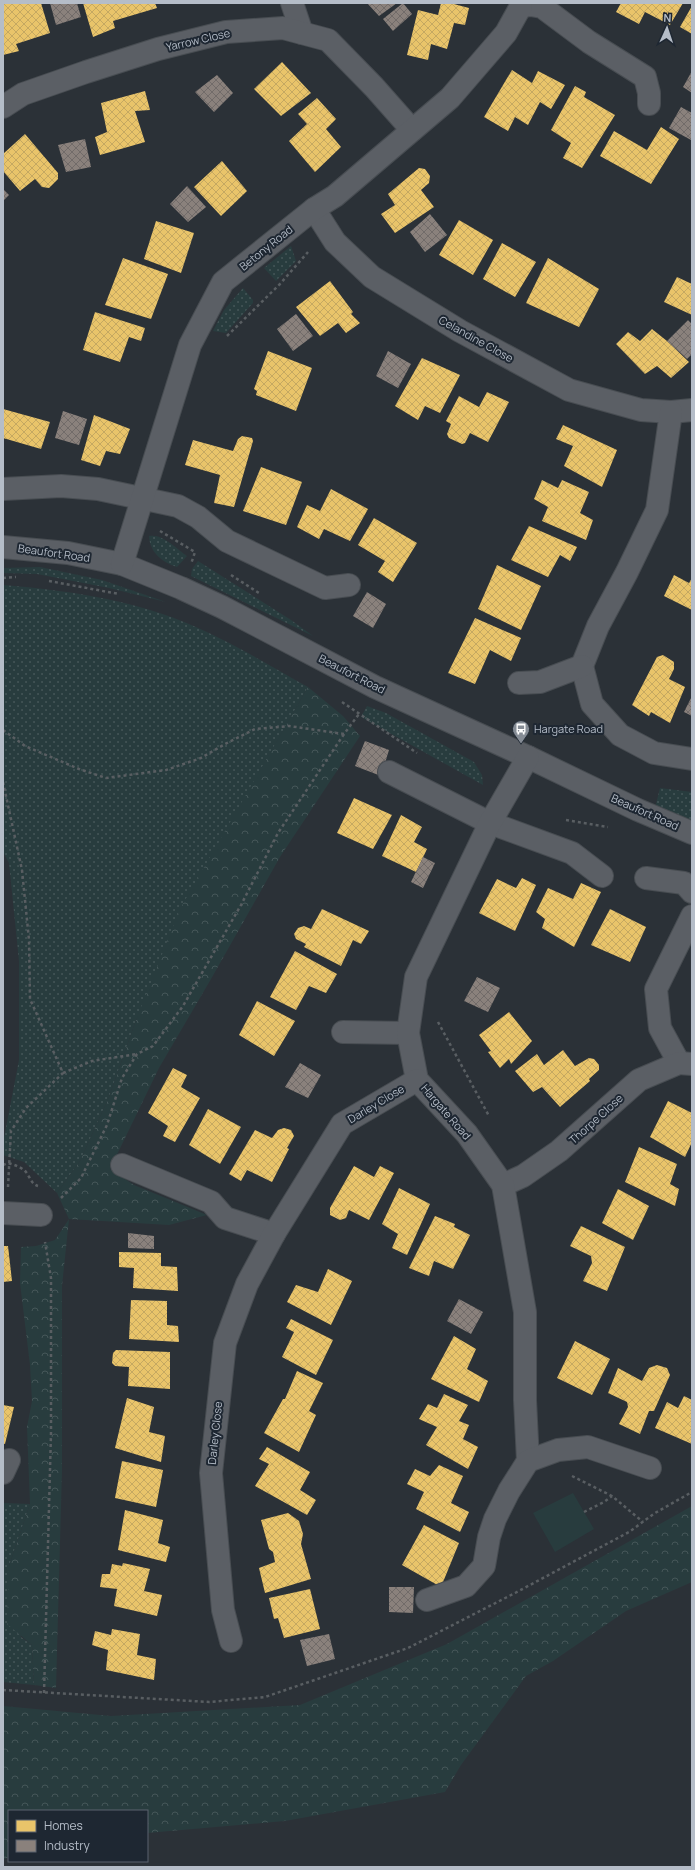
<svg xmlns="http://www.w3.org/2000/svg" width="695" height="1870" font-family="Manrope,sans-serif">
<defs>
<pattern id="grass-dots" width="8" height="8" patternUnits="userSpaceOnUse"><rect width="8" height="8" fill="#283c3e"/><path d="M2 2h.1M6 6h.1" fill="none" stroke="#455658" stroke-width="1.8" stroke-linecap="round"/></pattern>
<pattern id="forest-crowns" width="20" height="18" patternUnits="userSpaceOnUse"><rect width="20" height="18" fill="#283c3e"/><path d="M2 6a3 3 0 1 1 6 0M12 15a3 3 0 1 1 6 0" fill="none" stroke="#455658"/></pattern>
<pattern id="homes-cross-hatch" width="8" height="8" patternUnits="userSpaceOnUse"><rect width="8" height="8" fill="#e9c46a"/><path d="M0 0l8 8M0 8l8-8" fill="none" stroke="#c5a861"/></pattern>
<pattern id="industry-cross-hatch" width="8" height="8" patternUnits="userSpaceOnUse"><rect width="8" height="8" fill="#8a817c"/><path d="M0 0l8 8M0 8l8-8" fill="none" stroke="#716b69"/></pattern>
</defs>
<rect width="100%" height="100%" fill="#2b3137"/>
<!-- grass -->
<g fill="url(#grass-dots)">
<polygon points="291,246 296,261 276,281 264,268"/>
<polygon points="243,288 253,300 253,303 226,333 213,331 224,310"/>
<path d="M149 536C162 533 177 549 187 556L177 567C162 562 150 553 149 536Z"/>
<polygon points="198,561 291,620 313,636 191,576 192,569"/>
<polygon points="40,567 102,580 166,602 109,588 37,574 3,573 3,568"/>
<path d="M3 585C64 590 128 599 184 622 226 639 269 665 308 687L260 771 136 1020 109 1097 80 1161 57 1193 24 1162 3 1155V1143L19 1060V961L9 863 3 852Z"/>
<polygon points="367,706 386,713 474,762 482,775 483,785 361,717"/>
<polygon points="660,788 692,792 692,820 655,808"/>
<polygon points="3,1503 30,1504 9,1566 21,1637 32,1645 34,1685 3,1682"/>
</g>
<!-- forest -->
<g fill="url(#forest-crowns)">
<polygon points="308,687 343,716 360,736 280,857 211,979 159,1068 110,1169 134,1185 207,1215 169,1225 69,1219 62,1286 62,1470 56,1688 34,1685 32,1645 7,1624 9,1566 30,1504 27,1427 32,1401 30,1365 20,1283 21,1247 36,1246 55,1240 69,1219 57,1193 80,1161 109,1097 136,1020 180,909"/>
<polygon points="692,1506 692,1582 626,1611 553,1661 526,1676 461,1765 445,1792 285,1821 147,1833 147,1811 9,1811 9,1857 3,1860 3,1706 111,1716 300,1705 447,1644"/>
</g>
<!-- park -->
<polygon fill="#283c3e" points="573,1493 594,1529 555,1552 533,1513"/>
<!-- homes -->
<g fill="url(#homes-cross-hatch)">
<polygon points="3,3 41,3 50,33 16,44 19,51 3,55"/>
<polygon points="83,3 155,3 157,8 113,21 115,28 93,37"/>
<polygon points="441,3 450,3 469,8 465,25 454,23 447,49 431,44 428,60 407,55 418,10 438,15"/>
<polygon points="621,3 683,3 670,25 645,12 639,24 616,12"/>
<polygon points="692,6 692,34 680,27"/>
<polygon points="282,62 311,93 281,116 254,89"/>
<polygon points="512,70 532,83 538,71 565,85 551,109 540,102 528,125 515,117 508,131 484,117"/>
<polygon points="575,86 586,92 584,97 615,115 582,168 563,158 571,143 551,130"/>
<polygon points="145,91 150,110 135,111 145,142 100,155 95,137 107,132 101,103"/>
<polygon points="317,98 336,119 326,129 341,147 315,172 289,141 307,124 298,114"/>
<polygon points="661,127 679,139 651,184 600,156 614,131 647,150"/>
<polygon points="25,134 58,173 58,179 49,188 42,187 35,179 20,191 3,171 3,154"/>
<polygon points="222,161 247,191 221,216 194,187"/>
<polygon points="419,168 425,169 430,176 429,183 421,190 434,207 395,233 381,214 395,205 388,194"/>
<polygon points="459,220 493,240 473,275 439,255"/>
<polygon points="156,221 194,233 181,273 144,259"/>
<polygon points="502,243 536,262 515,297 483,279"/>
<polygon points="123,258 168,274 151,319 105,305"/>
<polygon points="548,258 599,289 579,327 526,303"/>
<polygon points="677,277 692,284 692,315 664,302"/>
<polygon points="330,281 353,312 351,314 360,323 346,333 338,323 320,336 296,307"/>
<polygon points="95,312 145,328 141,341 129,337 120,362 83,350"/>
<polygon points="652,329 667,341 689,362 671,378 657,366 645,374 616,344 628,332 640,341"/>
<polygon points="268,351 312,368 296,411 256,395 257,391 254,389"/>
<polygon points="422,358 460,375 440,413 425,406 418,420 395,406"/>
<polygon points="487,392 509,402 488,442 470,433 465,443 462,444 449,438 447,434 451,424 446,421 459,396 479,407"/>
<polygon points="3,409 50,422 41,449 3,438"/>
<polygon points="94,415 130,429 120,454 106,451 100,466 81,460"/>
<polygon points="563,425 617,450 602,487 564,466 573,446 556,439"/>
<polygon points="242,436 252,438 253,441 234,507 214,503 220,475 185,465 193,440 233,451 238,439"/>
<polygon points="261,467 302,482 286,525 243,511"/>
<polygon points="542,480 558,488 562,480 589,492 580,513 593,520 586,540 542,521 548,507 534,499"/>
<polygon points="331,489 368,509 350,541 324,529 319,539 297,527 307,505 320,511"/>
<polygon points="374,518 417,543 393,582 378,572 385,561 358,545"/>
<polygon points="529,526 577,547 570,561 560,555 548,577 511,560"/>
<polygon points="497,565 541,586 521,630 478,609"/>
<polygon points="674,575 689,583 692,578 692,610 664,596"/>
<polygon points="475,618 521,638 511,661 490,650 475,684 448,673"/>
<polygon points="663,655 674,662 674,669 669,679 685,687 670,723 651,712 649,716 632,705 657,657"/>
<polygon points="354,798 392,815 373,849 337,833"/>
<polygon points="401,815 422,827 414,842 427,849 416,872 382,856"/>
<polygon points="522,878 536,885 515,931 479,913 497,879 516,888"/>
<polygon points="581,883 601,892 574,947 542,928 545,919 536,912 548,888 573,899"/>
<polygon points="322,909 369,931 361,944 353,940 341,966 304,947 306,944 296,939 294,934 298,928 304,926 311,929"/>
<polygon points="610,909 646,927 630,962 591,945"/>
<polygon points="295,951 337,974 326,993 309,986 296,1010 270,997"/>
<polygon points="257,1001 295,1021 274,1056 239,1035"/>
<polygon points="509,1012 532,1041 511,1064 509,1059 500,1068 488,1052 491,1051 479,1035"/>
<polygon points="563,1050 575,1066 589,1058 594,1059 599,1065 599,1070 589,1079 590,1081 560,1107 542,1087 533,1092 515,1071 537,1054 544,1065"/>
<polygon points="173,1068 187,1075 181,1087 200,1098 175,1142 163,1136 168,1126 148,1113"/>
<polygon points="668,1101 692,1113 692,1142 685,1157 650,1137"/>
<polygon points="208,1109 241,1127 220,1164 189,1145"/>
<polygon points="284,1128 291,1130 294,1136 287,1148 289,1149 272,1182 247,1170 241,1181 229,1174 255,1130 272,1138 278,1130"/>
<polygon points="639,1147 677,1164 670,1184 679,1189 675,1206 625,1182"/>
<polygon points="354,1166 374,1177 380,1166 394,1173 369,1220 349,1210 346,1218 340,1220 330,1215 330,1208"/>
<polygon points="399,1188 430,1204 407,1255 392,1248 398,1234 382,1224"/>
<polygon points="618,1189 649,1206 633,1240 602,1223"/>
<polygon points="435,1216 455,1224 454,1227 470,1235 453,1269 434,1261 429,1276 409,1268"/>
<polygon points="581,1226 625,1247 607,1291 583,1281 592,1263 591,1256 570,1246"/>
<polygon points="3,1246 8,1246 12,1281 3,1282"/>
<polygon points="119,1252 161,1253 161,1266 177,1267 178,1291 133,1288 134,1268 119,1267"/>
<polygon points="328,1269 352,1281 331,1325 287,1302 296,1285 318,1292"/>
<polygon points="131,1300 167,1301 167,1325 178,1326 179,1342 129,1339"/>
<polygon points="291,1319 333,1340 316,1375 282,1357 294,1332 286,1328"/>
<polygon points="454,1336 476,1349 467,1369 488,1381 479,1402 431,1379"/>
<polygon points="575,1341 610,1359 592,1395 557,1378"/>
<polygon points="116,1350 170,1352 170,1389 128,1386 129,1367 115,1366 112,1363 113,1353"/>
<polygon points="657,1365 667,1368 670,1375 654,1411 649,1411 640,1434 619,1424 628,1407 627,1402 608,1393 618,1368 642,1381 649,1368"/>
<polygon points="297,1371 323,1383 309,1411 316,1415 299,1452 264,1433 283,1399 285,1399"/>
<polygon points="444,1394 468,1405 459,1421 469,1425 463,1439 478,1447 468,1469 426,1445 437,1427 419,1419 428,1404 437,1408"/>
<polygon points="684,1396 692,1400 692,1444 655,1428 667,1402 678,1408"/>
<polygon points="127,1398 154,1407 149,1432 165,1436 161,1462 115,1448"/>
<polygon points="3,1405 14,1407 5,1444 3,1444"/>
<polygon points="267,1447 310,1472 300,1490 316,1500 307,1515 255,1486 269,1464 259,1459"/>
<polygon points="122,1461 163,1470 156,1507 115,1498"/>
<polygon points="439,1465 463,1476 451,1503 469,1512 460,1532 416,1509 424,1492 407,1484 415,1469 430,1476"/>
<polygon points="125,1510 163,1520 158,1543 170,1547 166,1562 118,1550"/>
<polygon points="288,1513 299,1521 303,1534 301,1544 311,1579 265,1593 259,1568 275,1562 273,1552 269,1549 261,1520"/>
<polygon points="424,1525 459,1543 441,1587 402,1565"/>
<polygon points="123,1563 150,1569 144,1591 162,1595 157,1616 114,1606 117,1589 100,1587 102,1574 110,1574 112,1564 122,1566"/>
<polygon points="310,1589 320,1629 284,1638 278,1618 274,1619 269,1598"/>
<polygon points="112,1629 140,1634 137,1655 156,1659 154,1680 106,1670 108,1650 92,1645 95,1631 111,1635"/>
</g>
<!-- industry -->
<g fill="url(#industry-cross-hatch)">
<polygon points="50,3 77,3 81,17 56,25"/>
<polygon points="367,3 397,3 379,16"/>
<polygon points="403,3 412,14 393,31 383,19"/>
<polygon points="692,71 692,93 683,87"/>
<polygon points="217,75 233,93 214,112 195,92"/>
<polygon points="681,107 692,113 691,140 669,128"/>
<polygon points="85,139 91,167 66,172 58,145"/>
<polygon points="187,186 206,207 188,222 170,204"/>
<polygon points="3,189 9,195 3,201"/>
<polygon points="430,214 447,235 425,252 410,232"/>
<polygon points="296,314 313,336 293,351 277,329"/>
<polygon points="688,320 692,324 692,354 687,359 667,341"/>
<polygon points="388,351 411,364 398,388 376,376"/>
<polygon points="63,411 87,419 79,445 55,438"/>
<polygon points="367,592 386,604 373,628 353,616"/>
<polygon points="692,696 692,716 684,712"/>
<polygon points="365,741 389,750 381,776 355,766"/>
<polygon points="423,857 435,863 423,888 411,882"/>
<polygon points="477,977 500,988 488,1012 464,1001"/>
<polygon points="300,1063 321,1075 308,1098 285,1087"/>
<polygon points="128,1233 154,1236 154,1249 128,1248"/>
<polygon points="459,1299 483,1312 471,1334 447,1321"/>
<polygon points="389,1587 414,1587 413,1613 389,1612"/>
<polygon points="329,1634 335,1659 307,1666 300,1640"/>
</g>
<g fill="none" stroke-linecap="round" stroke-linejoin="round">
<!-- minor casing -->
<g stroke="#484d52" stroke-width="24">
<g id="minor">
<polyline points="292,3 302,33"/>
<polyline points="521,6 531,5 542,7 589,42 645,77 649,93 649,104"/>
<polyline points="3,107 23,94 86,72 158,49 226,32 283,28 328,40 374,87 412,130"/>
<polyline points="314,209 335,242 372,277 460,331 569,390 641,410 671,412 692,410"/>
<polyline points="3,489 61,486 98,489 178,506 198,517 227,541 325,588 349,585"/>
<polyline points="3,547 68,553 122,564 181,588 222,607 375,687 528,757 638,810 692,833"/>
<polyline points="122,564 190,345 223,282 314,209 335,196 450,98 506,33 521,6"/>
<polyline points="582,666 598,626 627,572 657,510 671,412"/>
<polyline points="582,666 592,704 620,735 654,753 692,759"/>
<polyline points="519,683 540,682 582,666"/>
<polyline points="389,772 490,823 572,853 602,876"/>
<polyline points="646,878 684,883 692,892"/>
<polyline points="343,1032 408,1033"/>
<polyline points="679,1063 660,1028 656,989 692,916"/>
<polyline points="122,1165 211,1202 225,1218 274,1234"/>
<polyline points="503,1185 523,1176 559,1151 639,1080 679,1063 692,1064"/>
<polyline points="3,1213 41,1215"/>
<polyline points="528,1461 525,1400 525,1312 503,1185 467,1134 417,1080 408,1033 416,977 490,823 528,757"/>
<polyline points="3,1473 9,1460"/>
<polyline points="427,1600 466,1586 484,1566 489,1537 495,1519 509,1491 528,1461 558,1450 588,1447 650,1468"/>
<polyline points="231,1641 223,1610 211,1473 225,1343 247,1284 274,1234 342,1124 417,1080"/>
</g>
</g>
<!-- path -->
<g stroke="#595e62" stroke-width="2.5" stroke-dasharray="3 3" stroke-linecap="butt">
<polyline points="227,336 280,284 308,252"/>
<polyline points="160,531 195,552 191,564"/>
<polyline points="231,575 259,593"/>
<polyline points="3,578 16,577"/>
<polyline points="49,581 119,594"/>
<polyline points="342,702 417,753"/>
<polyline points="3,730 25,746 79,769 106,778 166,770 201,758 227,743 255,729 289,726 344,734 359,714"/>
<polyline points="3,782 22,870 29,940 30,999 63,1073 26,1108 11,1131 8,1187"/>
<polyline points="566,820 608,827"/>
<polyline points="438,1022 489,1116"/>
<polyline points="63,1073 92,1061 137,1054"/>
<path d="M3 1165 8 1163C15 1165 21 1167 26 1172 30 1177 31 1184 38 1186"/>
<polyline points="61,1198 81,1178 107,1125 122,1078 137,1054 153,1046 183,1006 241,905 278,833 344,734"/>
<polyline points="572,1476 612,1496 643,1522"/>
<polyline points="584,1512 604,1502 612,1496"/>
<polyline points="3,1690 209,1702 265,1697 408,1648 515,1593 629,1532 655,1513 692,1492"/>
<polyline points="44,1693 51,1433 51,1278 45,1242"/>
</g>
<!-- minor -->
<use href="#minor" stroke="#5b5f65" stroke-width="22"/>
</g>
<!-- icons -->
<defs>
<g id="bus-pin" transform="scale(0.9)"><path d="M0 17L-7.5 6A9.5 9.5 0 1 1 7.5 6Z" fill="#858c95" stroke="#1e2732"/><path d="M-5-6H5V4H4V6H2V4H-2V6H-4V4H-5ZM-3.5-4V0h7V-4ZM-3.5 1.2v1.5H-2V1.2ZM2 1.2v1.5H3.5V1.2Z" fill="#fff"/></g>
</defs>
<g fill-rule="evenodd">
<use href="#bus-pin" x="521" y="729"/>
</g>
<g text-anchor="middle" stroke-width="4" stroke-linejoin="round" paint-order="stroke">
<!-- street labels -->
<g font-size="11" fill="#b5bdc8" stroke="#1e2732">
<text transform="translate(198 40) rotate(-13)" y="4">Yarrow Close</text>
<text transform="translate(266 248) rotate(-39)" y="4">Betony Road</text>
<text transform="translate(476 339) rotate(29)" y="4">Celandine Close</text>
<text transform="translate(54 553) rotate(8)" y="4">Beaufort Road</text>
<text transform="translate(352 674) rotate(27)" y="4">Beaufort Road</text>
<text transform="translate(645 812) rotate(24)" y="4">Beaufort Road</text>
<text transform="translate(376 1104) rotate(-31)" y="4">Darley Close</text>
<text transform="translate(446 1112) rotate(49)" y="4">Hargate Road</text>
<text transform="translate(596 1119) rotate(-42)" y="4">Thorpe Close</text>
<text transform="translate(215 1433) rotate(-84)" y="4">Darley Close</text>
</g>
<!-- poi labels -->
<g font-size="11" fill="#b5bdc8" stroke="#1e2732" text-anchor="start">
<text x="534" y="733">Hargate Road</text>
</g>
</g>
<!-- border -->
<rect width="695" height="1870" fill="none" stroke="#b5bdc8" stroke-width="8"/>
<!-- legend -->
<rect x="8" y="1810" width="140" height="52" fill="#1e2732" stroke="#5a636e"/>
<rect x="16" y="1820" width="20" height="12" fill="#e9c46a" stroke="#5a636e"/>
<text x="44" y="1830" font-size="12" fill="#b5bdc8">Homes</text>
<rect x="16" y="1840" width="20" height="12" fill="#8a817c" stroke="#5a636e"/>
<text x="44" y="1850" font-size="12" fill="#b5bdc8">Industry</text>
<!-- north arrow -->
<g transform="translate(667 28) rotate(3)" stroke="#1e2732" stroke-width="3" paint-order="stroke">
<path d="M0-3L7 15L0 10L-7 15Z" fill="#b5bdc8"/>
<text y="-6" font-size="11" font-weight="bold" text-anchor="middle" fill="#b5bdc8">N</text>
</g>
</svg>
